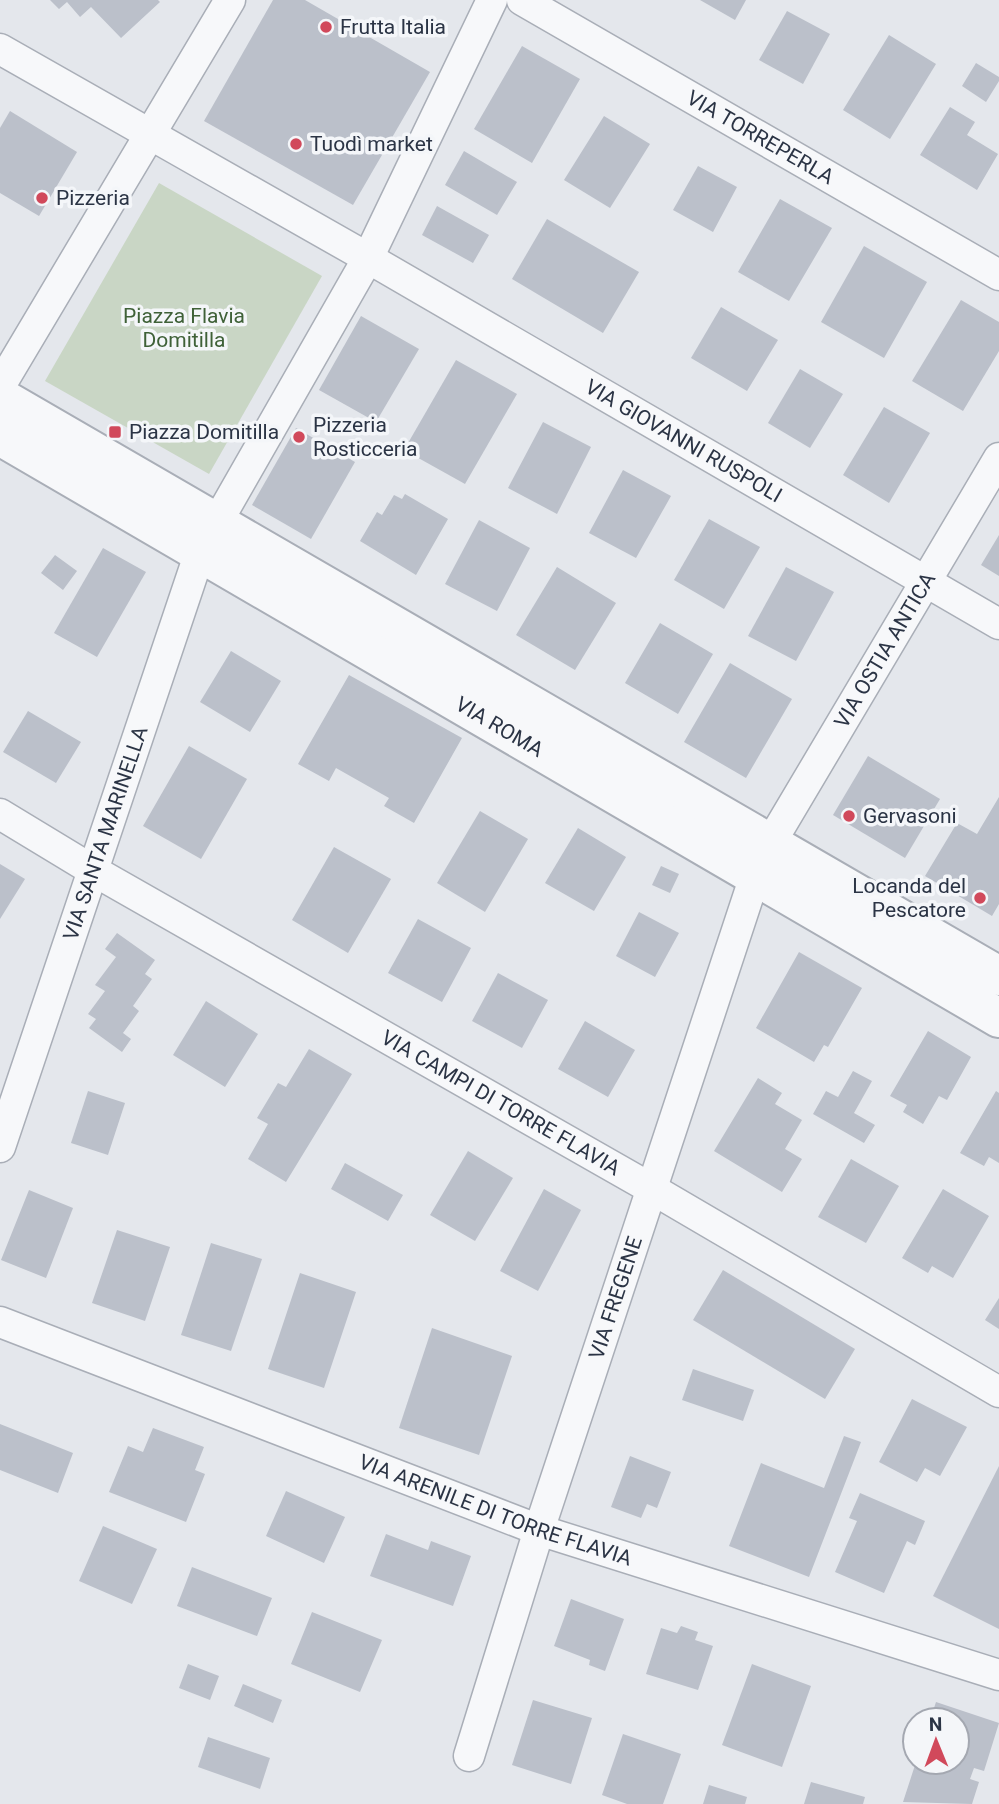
<svg xmlns="http://www.w3.org/2000/svg" width="999" height="1804" font-family="Roboto,sans-serif">
<rect width="100%" height="100%" fill="#e4e7ec"/>
<!-- green -->
<polygon fill="#c9d6c5" points="159,183 322,276 209,474 45,381"/>
<!-- building -->
<g fill="#bbc0ca">
<polygon points="50,0 158,0 160,2 121,38 91,7 80,17 67,2 59,9"/>
<polygon points="273,0 305,0 430,72 353,205 204,121"/>
<polygon points="700,0 746,0 735,20"/>
<polygon points="787,11 830,34 803,84 759,60"/>
<polygon points="889,35 936,64 890,139 843,110"/>
<polygon points="522,46 580,79 532,163 474,129"/>
<polygon points="976,63 999,77 999,81 986,102 962,86"/>
<polygon points="950,107 975,122 967,135 998,154 977,190 920,155"/>
<polygon points="10,111 77,152 39,216 0,193 0,128"/>
<polygon points="604,116 650,144 610,208 564,180"/>
<polygon points="464,151 517,182 497,215 445,185"/>
<polygon points="698,166 737,187 713,232 673,210"/>
<polygon points="780,199 832,228 789,301 738,272"/>
<polygon points="437,206 489,235 473,263 422,235"/>
<polygon points="547,219 639,272 603,333 512,279"/>
<polygon points="864,246 927,282 884,358 821,322"/>
<polygon points="961,300 999,322 999,351 963,411 912,381"/>
<polygon points="721,307 778,340 747,391 691,358"/>
<polygon points="361,316 419,349 376,422 319,390"/>
<polygon points="456,360 517,394 465,484 404,450"/>
<polygon points="800,369 843,394 810,448 768,423"/>
<polygon points="884,407 930,433 889,503 843,475"/>
<polygon points="543,422 591,447 557,514 508,488"/>
<polygon points="296,428 355,462 311,539 252,505"/>
<polygon points="623,470 671,496 636,558 589,533"/>
<polygon points="405,494 448,519 416,575 360,541 377,512 382,515 394,495 402,499"/>
<polygon points="709,519 760,547 724,609 674,580"/>
<polygon points="479,520 530,548 497,611 445,584"/>
<polygon points="999,535 999,576 981,565"/>
<polygon points="103,548 146,572 97,657 54,633"/>
<polygon points="55,555 77,571 63,590 41,573"/>
<polygon points="557,567 616,603 575,670 516,635"/>
<polygon points="786,567 834,592 796,661 748,636"/>
<polygon points="660,623 713,654 678,714 625,683"/>
<polygon points="231,651 281,681 250,732 200,702"/>
<polygon points="730,663 792,699 746,778 684,742"/>
<polygon points="349,675 462,738 414,823 384,806 389,798 336,768 329,781 298,764"/>
<polygon points="28,711 81,742 56,783 3,752"/>
<polygon points="189,746 247,779 201,859 143,826"/>
<polygon points="868,756 940,799 905,858 833,815"/>
<polygon points="999,797 999,904 992,916 925,876 957,823 977,834"/>
<polygon points="480,811 528,839 485,912 437,883"/>
<polygon points="578,828 626,857 594,911 545,883"/>
<polygon points="334,847 391,879 348,953 292,920"/>
<polygon points="0,864 25,879 0,919"/>
<polygon points="661,866 679,874 670,893 652,885"/>
<polygon points="639,912 679,933 655,977 616,956"/>
<polygon points="418,919 471,948 442,1002 388,973"/>
<polygon points="117,933 155,960 145,974 152,979 133,1006 139,1011 123,1033 131,1039 122,1052 89,1028 96,1019 88,1014 105,991 95,985 116,957 105,949"/>
<polygon points="799,952 862,988 828,1047 824,1045 814,1062 756,1028"/>
<polygon points="498,973 548,1000 522,1048 472,1021"/>
<polygon points="206,1001 258,1034 225,1087 173,1055"/>
<polygon points="585,1021 635,1050 608,1097 558,1069"/>
<polygon points="928,1031 971,1057 947,1100 939,1096 923,1124 903,1112 907,1105 890,1096"/>
<polygon points="309,1049 352,1074 286,1182 248,1159 268,1124 257,1118 278,1083 286,1087"/>
<polygon points="853,1071 872,1081 854,1113 875,1125 864,1143 813,1114 826,1091 838,1097"/>
<polygon points="758,1078 782,1093 775,1104 802,1120 785,1149 802,1159 782,1192 714,1151"/>
<polygon points="88,1091 125,1103 108,1155 71,1143"/>
<polygon points="996,1091 999,1093 999,1163 989,1157 984,1166 960,1153"/>
<polygon points="468,1151 513,1178 475,1241 430,1215"/>
<polygon points="851,1159 899,1186 866,1243 818,1217"/>
<polygon points="345,1163 403,1195 388,1221 331,1189"/>
<polygon points="544,1189 581,1210 538,1291 500,1271"/>
<polygon points="943,1189 989,1216 953,1278 932,1266 928,1273 902,1258"/>
<polygon points="29,1190 73,1208 46,1278 1,1260"/>
<polygon points="117,1230 170,1247 145,1321 92,1303"/>
<polygon points="211,1243 262,1259 231,1351 181,1335"/>
<polygon points="723,1270 855,1349 825,1399 693,1320"/>
<polygon points="300,1273 356,1292 324,1388 268,1369"/>
<polygon points="999,1298 999,1329 985,1320"/>
<polygon points="432,1328 512,1356 479,1455 399,1428"/>
<polygon points="693,1369 754,1390 743,1421 682,1400"/>
<polygon points="912,1399 967,1427 940,1476 925,1468 917,1482 879,1462"/>
<polygon points="0,1424 73,1453 58,1493 0,1470"/>
<polygon points="153,1428 204,1447 195,1470 205,1474 186,1522 109,1492 128,1446 143,1452"/>
<polygon points="844,1436 861,1442 809,1577 729,1546 761,1463 824,1488"/>
<polygon points="630,1456 671,1472 657,1508 647,1504 641,1518 611,1507"/>
<polygon points="999,1466 999,1629 933,1596"/>
<polygon points="286,1491 345,1517 324,1563 266,1536"/>
<polygon points="860,1493 925,1521 915,1545 907,1541 884,1593 835,1572 857,1521 849,1518"/>
<polygon points="103,1526 157,1549 132,1604 79,1581"/>
<polygon points="386,1534 428,1550 431,1541 471,1556 453,1606 370,1576"/>
<polygon points="192,1567 272,1598 257,1636 177,1606"/>
<polygon points="571,1599 624,1619 605,1671 589,1665 590,1660 554,1646"/>
<polygon points="312,1612 382,1640 360,1692 291,1664"/>
<polygon points="681,1626 698,1632 695,1640 713,1646 698,1690 646,1674 661,1628 677,1633"/>
<polygon points="188,1664 219,1676 210,1700 179,1688"/>
<polygon points="752,1664 811,1686 782,1767 722,1745"/>
<polygon points="243,1684 282,1700 273,1723 234,1706"/>
<polygon points="533,1700 592,1718 571,1784 512,1765"/>
<polygon points="936,1702 999,1723 984,1771 974,1768 970,1779 979,1782 972,1804 903,1802 916,1762 957,1762 957,1720 930,1720"/>
<polygon points="623,1734 681,1754 663,1804 627,1804 602,1795"/>
<polygon points="208,1737 270,1758 260,1789 198,1767"/>
<polygon points="811,1782 865,1797 863,1804 804,1804"/>
<polygon points="709,1785 747,1797 745,1804 703,1804"/>
</g>
<g fill="none" stroke-linecap="round" stroke-linejoin="round">
<!-- minor casing -->
<g stroke="#a9aeb7" stroke-width="33">
<g id="minor">
<path id="s1" d="M522 0 999 275"/>
<path id="s2" d="M0 49 368 258 999 624"/>
<polyline points="0,386 230,0"/>
<path id="s3" d="M0 814 94 871 652 1189 999 1392"/>
<path id="s4" d="M0 1147 200 552 368 258 492 0"/>
<path id="s5" d="M0 1322 539 1530 999 1675"/>
<path id="s6" d="M469 1756 539 1530 755 876 771 842 999 458"/>
</g>
</g>
<!-- tertiary casing -->
<g stroke="#a9aeb7" stroke-width="42">
<g id="tertiary">
<polyline points="0,397 999,976"/>
<path id="s7" d="M0 436 999 1018"/>
</g>
</g>
<!-- minor -->
<use href="#minor" stroke="#f7f8fa" stroke-width="30"/>
<!-- tertiary -->
<use href="#tertiary" stroke="#f7f8fa" stroke-width="38"/>
</g>
<!-- markers -->
<g fill="#d1495b" stroke="#f4f6f9" stroke-width="2.5">
<circle cx="326" cy="27" r="7"/>
<circle cx="296" cy="144" r="7"/>
<circle cx="42" cy="198" r="7"/>
<rect x="108" y="425" width="14" height="14" rx="3.5"/>
<circle cx="299" cy="437" r="7"/>
<circle cx="849" cy="816" r="7"/>
<circle cx="980" cy="898" r="7"/>
</g>
<g text-anchor="middle" stroke-width="7" stroke-linejoin="round" paint-order="stroke">
<!-- poi labels -->
<g font-size="21" fill="#2b3445" stroke="#f4f6f9" text-anchor="start">
<text x="340" y="34">Frutta Italia</text>
<text x="310" y="151">Tuodì market</text>
<text x="56" y="205">Pizzeria</text>
<text x="313" y="432">Pizzeria<tspan x="313" dy="24">Rosticceria</tspan></text>
<text x="129" y="439">Piazza Domitilla</text>
<text x="863" y="823">Gervasoni</text>
<text x="966" y="893" text-anchor="end">Locanda del<tspan x="966" dy="24">Pescatore</tspan></text>
</g>
<!-- street labels -->
<g font-size="21" fill="#2b3445" stroke="#f4f6f9">
<text dy="7" stroke="none"><textPath href="#s1" startOffset="275">VIA TORREPERLA</textPath></text>
<text dy="7" stroke="none"><textPath href="#s2" startOffset="788">VIA GIOVANNI RUSPOLI</textPath></text>
<text dy="7" stroke="none"><textPath href="#s6" startOffset="1186">VIA OSTIA ANTICA</textPath></text>
<text dy="7" stroke="none"><textPath href="#s7" startOffset="578">VIA ROMA</textPath></text>
<text dy="7" stroke="none"><textPath href="#s4" startOffset="331">VIA SANTA MARINELLA</textPath></text>
<text dy="7" stroke="none"><textPath href="#s3" startOffset="578">VIA CAMPI DI TORRE FLAVIA</textPath></text>
<text dy="7" stroke="none"><textPath href="#s6" startOffset="481">VIA FREGENE</textPath></text>
<text dy="7" stroke="none"><textPath href="#s5" startOffset="530">VIA ARENILE DI TORRE FLAVIA</textPath></text>
</g>
<!-- park labels -->
<g font-size="21" fill="#3f6138" stroke="#f4f6f9">
<text x="184" y="323">Piazza Flavia<tspan x="184" dy="24">Domitilla</tspan></text>
</g>
</g>
<!-- north arrow -->
<g transform="translate(936 1741) rotate(359)"><circle r="33" fill="#f4f6f9" stroke="#a4a8b1" stroke-width="2"/>
<path d="M0-5L12 26L0 18L-12 26Z" fill="#d1495b"/>
<text y="-10" font-size="19" font-weight="bold" text-anchor="middle" fill="#2b3445">N</text>
</g>
</svg>
